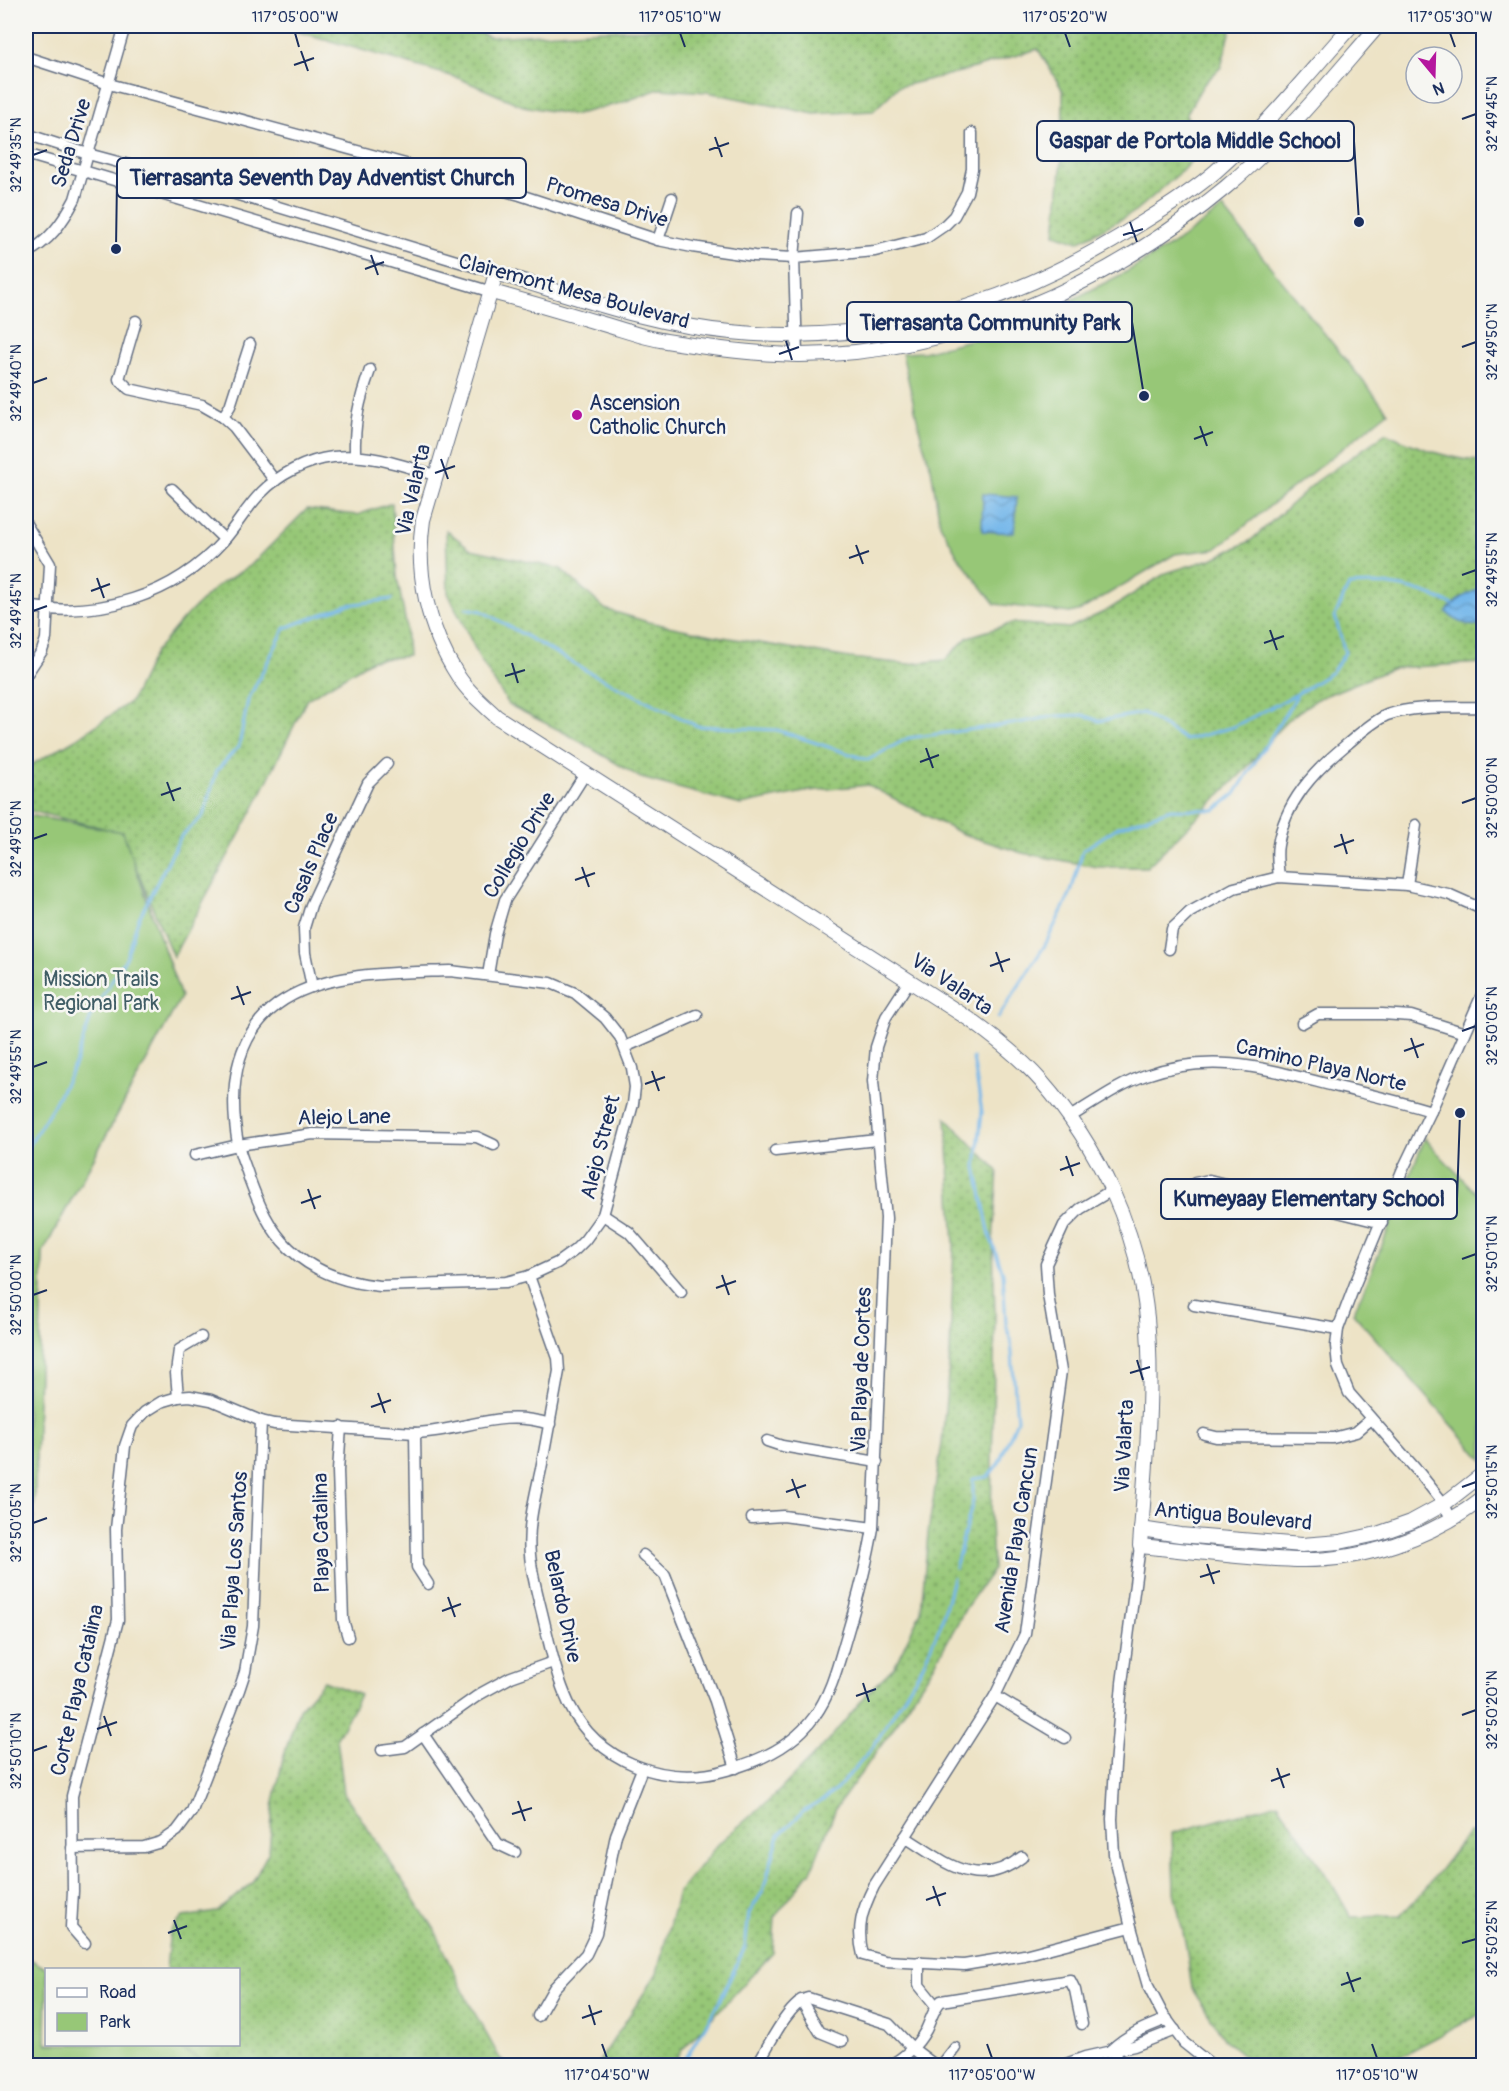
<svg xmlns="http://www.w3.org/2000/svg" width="1509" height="2091" font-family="Pangolin,sans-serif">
<defs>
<pattern id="grass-dots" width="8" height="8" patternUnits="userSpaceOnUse" patternTransform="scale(1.5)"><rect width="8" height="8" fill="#97c777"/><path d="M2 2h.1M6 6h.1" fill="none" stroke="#7aa265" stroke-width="1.8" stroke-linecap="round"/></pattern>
<pattern id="water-waves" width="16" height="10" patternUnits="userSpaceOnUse" patternTransform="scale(1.5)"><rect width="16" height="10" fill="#74b7ea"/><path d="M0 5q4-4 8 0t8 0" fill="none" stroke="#5e95c1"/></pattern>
</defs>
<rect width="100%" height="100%" fill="#f6f6f2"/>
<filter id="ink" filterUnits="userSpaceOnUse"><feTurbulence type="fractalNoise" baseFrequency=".0167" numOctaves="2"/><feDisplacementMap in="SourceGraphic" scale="12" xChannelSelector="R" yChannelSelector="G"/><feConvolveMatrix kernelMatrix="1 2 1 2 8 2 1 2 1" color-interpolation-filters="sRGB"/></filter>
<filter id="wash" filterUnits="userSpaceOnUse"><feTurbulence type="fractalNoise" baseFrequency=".008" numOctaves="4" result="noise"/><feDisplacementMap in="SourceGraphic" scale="24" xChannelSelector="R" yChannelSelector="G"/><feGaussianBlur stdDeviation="1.35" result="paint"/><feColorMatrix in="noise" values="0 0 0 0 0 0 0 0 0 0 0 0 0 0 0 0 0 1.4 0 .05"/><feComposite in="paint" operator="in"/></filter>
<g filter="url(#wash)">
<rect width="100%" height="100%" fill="#ede3c6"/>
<!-- grass -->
<g fill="url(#grass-dots)" stroke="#597b6a" stroke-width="1.5">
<polygon points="279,26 465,26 489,37 605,30 666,29 678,26 1232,26 1221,67 1203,85 1186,115 1205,146 1181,172 1135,212 1078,242 1055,234 1062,159 1063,91 1038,49 964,71 898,87 873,111 814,114 707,92 659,89 621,103 573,115 523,106 458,78"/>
<path d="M1386 433C1414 446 1452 461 1483 461V663L1394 668 1317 699 1286 721 1243 772 1147 867H1097L1022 853 960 833 868 785 809 791 741 805 641 778 569 735 509 705 481 661 448 593 446 530 471 549 561 569 605 609 648 622 717 636 850 658 908 664 945 660 968 637 1013 623 1069 628 1108 610 1166 573 1214 558 1250 541 1317 481Z"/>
<polygon points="392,503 397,576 406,624 408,656 372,660 307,699 256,804 173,957 129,851 181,997 43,1252 26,1750 26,815 103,828 26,810 26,768 79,737 131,701 155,652 183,619 217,586 250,566 307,509 357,515"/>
<polygon points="946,1118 998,1171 993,1241 995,1317 991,1519 993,1570 967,1606 933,1667 890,1733 836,1808 812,1869 775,1917 773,1953 682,2050 673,2065 597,2065 657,1973 678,1892 720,1842 772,1798 828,1741 871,1689 894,1667 921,1611 928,1533 942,1443 950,1353 954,1244"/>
<polygon points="324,1681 360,1695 337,1738 344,1793 434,1928 468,2001 501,2060 508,2065 26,2066 26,1957 47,1969 46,2044 238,2044 238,1970 166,1969 170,1931 183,1917 216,1912 252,1883 269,1851 273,1807 283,1758 299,1709"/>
<polygon points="1278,1803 1332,1884 1351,1917 1400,1916 1426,1888 1468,1833 1483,1833 1483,2013 1384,2065 1245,2065 1249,2060 1226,2041 1192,1989 1186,1946 1174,1892 1172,1833"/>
</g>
<!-- green -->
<g fill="#97c777" stroke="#597b6a" stroke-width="1.5">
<polygon points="1223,208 1388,412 1216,549 1175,554 1081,610 1070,613 995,604 959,558 940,524 931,468 922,440 902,353 923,352 998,333 1033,320 1128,271 1178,241"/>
<polygon points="26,815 123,832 181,997 43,1252 26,1750"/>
<polygon points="1425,1138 1435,1150 1483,1200 1483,1460 1353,1313 1368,1280"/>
<polygon points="26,1957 47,1969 46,2044 174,2045 209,2065 26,2065"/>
</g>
<!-- water -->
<g fill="url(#water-waves)" stroke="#4873a4" stroke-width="1.5">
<polygon points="983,494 1017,497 1014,533 982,531"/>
<path d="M1483 587V625C1471 628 1455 621 1446 612 1457 598 1468 594 1483 587Z"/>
</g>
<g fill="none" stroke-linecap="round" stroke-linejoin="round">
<!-- stream -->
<g stroke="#74b7ea" stroke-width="3">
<path d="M466 608 482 611 587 671 697 726 777 730 868 760 908 738 1012 724 1055 716 1083 715 1099 721 1143 713 1186 740 1233 727 1297 694 1332 672 1345 653 1335 616 1349 585C1391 582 1414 587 1452 604"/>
<polyline points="998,1018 1045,945 1071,892 1083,850 1118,827 1171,809 1215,810 1235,794 1296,697"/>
<polyline points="26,1150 53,1106 75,1064 93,1011 126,958 138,920 181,836 203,816 217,770 239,746 248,700 285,628 347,605 392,599"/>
<polyline points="955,1568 973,1501 973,1479 988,1477 999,1463 1017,1420 1011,1341 1006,1324 1003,1273 990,1236 976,1167 982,1112 973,1058"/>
<polyline points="679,2066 684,2061 716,2008 745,1947 749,1913 763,1891 779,1835 804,1811 823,1800 837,1789 873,1747 921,1669 941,1624 953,1578"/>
</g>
</g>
</g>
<g filter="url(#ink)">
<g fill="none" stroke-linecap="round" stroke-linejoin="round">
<!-- minor casing -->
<g stroke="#646e82" stroke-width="13">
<g id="minor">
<polyline points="26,57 109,84 520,195 658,240 692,247 754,256 794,258 875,251 926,238 945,225 954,216 967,192 972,169 972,133"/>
<polyline points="26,134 88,154 222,190 496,273"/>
<polyline points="26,154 492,292"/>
<polyline points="658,240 672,198"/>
<path d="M26 253C49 242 63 222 75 199L125 26"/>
<polyline points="136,321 119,379 129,389 202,405 223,417 234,427 275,481"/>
<polyline points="797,355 794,258 798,213"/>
<polyline points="223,417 230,406 250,344"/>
<path d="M355 456C354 422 359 401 370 370"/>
<polyline points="172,489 224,539"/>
<polyline points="26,524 50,564 46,639 42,651 26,675"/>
<path d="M26 606C98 619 174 596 224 540 237 525 247 507 261 493 278 475 307 460 333 457 369 453 401 465 435 475"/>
<path d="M1279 877C1278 867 1276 855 1278 845 1285 802 1314 771 1346 745 1358 735 1373 721 1387 715 1417 705 1452 708 1484 707"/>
<polyline points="1407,885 1416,825"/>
<polyline points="1169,949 1172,929 1190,912 1234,888 1279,877 1407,885 1448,894 1484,910"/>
<path d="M450 971 551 983 575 993 605 1018 620 1037 632 1068 635 1087 633 1104 603 1215 585 1240 575 1250 557 1263 529 1276 506 1282 380 1286C346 1283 314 1272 289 1248 269 1229 259 1205 249 1178 246 1167 240 1155 238 1144 229 1093 233 1037 278 1004 323 971 396 973 450 971Z"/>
<polyline points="488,975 495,934 505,900 585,774"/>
<polyline points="312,987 305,953 304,928 311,905 368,783 387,764"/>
<polyline points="1302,1023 1318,1014 1382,1014 1411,1016 1465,1033"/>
<polyline points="625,1047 697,1015"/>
<path d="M1070 1117C1095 1102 1118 1085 1146 1075 1214 1051 1267 1069 1334 1086 1367 1094 1399 1101 1431 1111"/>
<polyline points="775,1151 877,1140"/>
<polyline points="195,1155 238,1145 313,1134 477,1137 494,1145"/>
<polyline points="1185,1189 1195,1183 1209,1180 1382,1223"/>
<path d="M1112 1190 1080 1209 1064 1225 1046 1264 1048 1295 1061 1371 1025 1634 995 1696 874 1886C862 1910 856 1928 863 1955L885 1961 964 1965 1024 1955 1131 1927"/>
<polyline points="603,1215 629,1232 681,1292"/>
<path d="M529 1276 558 1358 559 1371C553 1404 547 1437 541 1469 535 1497 527 1526 530 1555 532 1576 538 1596 543 1617 550 1646 556 1676 569 1704 598 1762 665 1788 727 1770 760 1761 793 1746 814 1717 831 1694 838 1665 846 1638 857 1601 867 1565 873 1528L886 1218 873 1081 876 1047 886 1017 910 980"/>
<polyline points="1194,1305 1338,1329"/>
<polyline points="178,1397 176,1373 179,1350 201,1337"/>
<polyline points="341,1427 338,1471 343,1620 348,1637"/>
<polyline points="415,1433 417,1567 428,1584"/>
<polyline points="1204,1434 1216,1437 1333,1438 1356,1432 1371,1419"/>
<polyline points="767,1441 782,1446 877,1462"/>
<polyline points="752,1518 783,1516 873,1528"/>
<polyline points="1451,1519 1444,1504 1421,1475 1349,1393 1338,1366 1336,1346 1338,1329 1355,1284 1402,1171 1431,1111 1484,990"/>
<polyline points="1140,1546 1122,1683 1115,1765 1112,1819 1114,1854 1131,1927 1148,1986 1162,2013 1184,2043 1213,2066"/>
<polyline points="643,1555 665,1575 715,1701 736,1768"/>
<polyline points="995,1696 1065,1738"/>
<polyline points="423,1734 498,1844 515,1852"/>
<polyline points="382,1750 405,1747 480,1694 511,1677 553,1662"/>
<path d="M905 1837C945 1862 977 1892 1022 1857"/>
<polyline points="72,1848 144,1847 161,1842 177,1831 192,1811 239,1690 245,1672 253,1626 261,1421"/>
<path d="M85 1943 71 1927 73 1891 72 1796 118 1620 116 1529 125 1446 132 1426 145 1412 161 1402 178 1397 190 1396 211 1400 261 1421 274 1424 415 1433C465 1431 500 1408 550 1424"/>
<polyline points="919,1962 919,1985 936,2006"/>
<polyline points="801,2000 820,2032 842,2041"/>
<polyline points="538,2016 554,1988 586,1954 596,1933 616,1835 642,1769"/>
<path d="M1111 2050C1128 2034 1146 2027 1167 2019"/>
<polyline points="1111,2050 1125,2066"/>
<path d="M758 2063C769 2045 789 2003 808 1998L889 2024 912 2048 936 2066"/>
<path d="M888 2066C903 2059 918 2045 926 2030 931 2020 933 2009 941 2001L1070 1980 1075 1990 1082 2024"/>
<polyline points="941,2066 955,2048"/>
<polyline points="1060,2066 1085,2057 1134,2046 1175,2030"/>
<polyline points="1476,2066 1484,2061"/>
</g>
</g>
<!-- major casing -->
<g stroke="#646e82" stroke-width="16">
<g id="major">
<path d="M1351 26C1307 75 1265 128 1216 171 1193 191 1166 208 1140 224 1015 304 880 347 731 332 651 325 572 295 496 273L423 520C415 574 428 629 458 676 468 692 483 704 497 717L969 1019C994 1037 1020 1057 1041 1081 1099 1147 1138 1230 1147 1318 1154 1393 1145 1471 1140 1546 1191 1551 1243 1558 1295 1560 1360 1562 1433 1538 1484 1497"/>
<path d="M492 292C529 302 566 313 603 324 624 330 645 338 666 341 709 348 754 354 797 355 950 356 1110 284 1226 187 1283 140 1330 81 1378 26"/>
<polyline points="1141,1529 1180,1535 1302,1545 1340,1542 1377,1534 1411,1522 1444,1504 1484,1473"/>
</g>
</g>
<!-- minor -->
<use href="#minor" stroke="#fff" stroke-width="10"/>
<!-- major -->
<use href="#major" stroke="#fff" stroke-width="14"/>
</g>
</g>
<!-- ticks -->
<path fill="none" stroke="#1b2f5e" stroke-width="2" d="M295 33 299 47M680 33 685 47M1065 33 1070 47M1450 33 1455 47M301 51 308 71M294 65 314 58M1462 119 1476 114M715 137 722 157M709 150 729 143M33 155 47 150M1130 222 1137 242M1123 235 1143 229M371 255 378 275M365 269 384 262M786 341 792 360M1462 347 1476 342M779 354 799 347M33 383 47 378M1200 426 1207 446M1194 439 1213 432M441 459 448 479M435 473 455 466M856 545 863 564M849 558 869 551M1462 575 1476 570M97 578 104 598M91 591 110 584M33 611 47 606M1270 630 1277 650M1264 643 1284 636M512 663 518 683M505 676 525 670M926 748 933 768M920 762 939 755M167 782 174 801M161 795 181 788M1462 803 1476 798M1341 834 1347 854M33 839 47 834M1334 847 1354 840M582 867 589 887M575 880 595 873M996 952 1003 972M990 966 1010 959M237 986 244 1005M231 999 251 992M1462 1031 1476 1026M1411 1038 1418 1058M1404 1051 1424 1044M33 1067 47 1062M652 1071 659 1091M645 1084 665 1077M1066 1156 1073 1176M1060 1170 1080 1163M308 1189 315 1209M301 1203 321 1196M1462 1259 1476 1254M722 1275 729 1295M716 1288 736 1281M33 1295 47 1290M1137 1360 1143 1380M1130 1373 1150 1367M378 1393 385 1413M371 1407 391 1400M792 1479 799 1498M1462 1487 1476 1482M786 1492 806 1485M33 1523 47 1518M1207 1564 1214 1584M1200 1577 1220 1571M448 1597 455 1617M442 1611 461 1604M863 1683 869 1702M856 1696 876 1689M1462 1715 1476 1710M104 1716 111 1736M97 1729 117 1722M33 1751 47 1746M1277 1768 1284 1788M1271 1781 1290 1774M518 1801 525 1821M512 1814 532 1808M933 1886 940 1906M926 1900 946 1893M174 1920 181 1939M168 1933 187 1926M1462 1943 1476 1939M1347 1972 1354 1992M1341 1985 1361 1978M589 2005 595 2025M582 2018 602 2011M602 2044 607 2058M987 2044 992 2058M1372 2044 1377 2058"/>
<!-- markers -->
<circle fill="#b5179e" stroke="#f6f6f2" stroke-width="2" cx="577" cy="415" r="6"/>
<g text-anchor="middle" stroke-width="5" stroke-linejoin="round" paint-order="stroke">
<!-- street labels -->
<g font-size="21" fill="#1b2f5e" stroke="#f6f6f2">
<text transform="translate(71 143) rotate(-73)" y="7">Seda Drive</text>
<text transform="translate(607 202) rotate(17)" y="7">Promesa Drive</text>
<text transform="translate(574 291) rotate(15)" y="7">Clairemont Mesa Boulevard</text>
<text transform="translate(413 490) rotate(-77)" y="7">Via Valarta</text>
<text transform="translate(519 845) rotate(-59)" y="7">Collegio Drive</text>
<text transform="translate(311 863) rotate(-67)" y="7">Casals Place</text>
<text transform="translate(952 984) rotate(34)" y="7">Via Valarta</text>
<text transform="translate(1321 1065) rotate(13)" y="7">Camino Playa Norte</text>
<text transform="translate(344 1117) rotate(-1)" y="7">Alejo Lane</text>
<text transform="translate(600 1147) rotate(-76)" y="7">Alejo Street</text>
<text transform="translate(861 1370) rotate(-88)" y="7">Via Playa de Cortes</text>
<text transform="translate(1124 1446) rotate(-87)" y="7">Via Valarta</text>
<text transform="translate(1233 1516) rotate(5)" y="7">Antigua Boulevard</text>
<text transform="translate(321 1533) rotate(-91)" y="7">Playa Catalina</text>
<text transform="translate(1016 1540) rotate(-81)" y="7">Avenida Playa Cancun</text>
<text transform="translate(234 1561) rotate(-86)" y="7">Via Playa Los Santos</text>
<text transform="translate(563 1606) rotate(78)" y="7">Belardo Drive</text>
<text transform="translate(77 1690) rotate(-77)" y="7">Corte Playa Catalina</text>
</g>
<!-- poi labels -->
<g font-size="21" fill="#1b2f5e" stroke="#f6f6f2" text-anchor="start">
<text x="589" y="410">Ascension<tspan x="589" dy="24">Catholic Church</tspan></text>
</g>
<!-- park labels -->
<g font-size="21" fill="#405d66" stroke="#f6f6f2">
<text x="101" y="986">Mission Trails<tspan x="101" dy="24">Regional Park</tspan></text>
</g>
</g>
<!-- callouts -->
<path fill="none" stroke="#1b2f5e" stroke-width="2" d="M1359 222L1354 141M116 249L117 178M1144 396L1132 322M1460 1113L1457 1199"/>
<g fill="#1b2f5e" stroke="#f6f6f2" stroke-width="2">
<circle cx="1359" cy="222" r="6"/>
<circle cx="116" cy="249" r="6"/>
<circle cx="1144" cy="396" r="6"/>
<circle cx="1460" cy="1113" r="6"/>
</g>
<g fill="#f6f6f2" stroke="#1b2f5e" stroke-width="2">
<rect x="1037" y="121" width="317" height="40" rx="6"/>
<rect x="117" y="158" width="409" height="40" rx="6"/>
<rect x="847" y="302" width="285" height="40" rx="6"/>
<rect x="1161" y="1179" width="296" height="40" rx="6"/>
</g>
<g font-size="22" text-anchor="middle" font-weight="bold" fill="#1b2f5e">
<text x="1195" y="148">Gaspar de Portola Middle School</text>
<text x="322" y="185">Tierrasanta Seventh Day Adventist Church</text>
<text x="990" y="330">Tierrasanta Community Park</text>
<text x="1309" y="1206">Kumeyaay Elementary School</text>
</g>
<!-- margin -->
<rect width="1509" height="2091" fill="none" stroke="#f6f6f2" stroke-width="66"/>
<!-- legend -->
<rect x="45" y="1968" width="195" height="78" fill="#f6f6f2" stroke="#9ea6b7" stroke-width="1.5"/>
<rect x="57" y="1988" width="30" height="9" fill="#ffffff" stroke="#9ea6b7" stroke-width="1.5"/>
<text x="99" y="1998" font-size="18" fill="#1b2f5e">Road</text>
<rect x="57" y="2013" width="30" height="18" fill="#97c777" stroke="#9ea6b7" stroke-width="1.5"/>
<text x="99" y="2028" font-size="18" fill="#1b2f5e">Park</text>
<!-- north arrow -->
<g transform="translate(1434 75) rotate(161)"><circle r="28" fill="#f6f6f2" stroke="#9ea6b7" stroke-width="1.5"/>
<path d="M0-4.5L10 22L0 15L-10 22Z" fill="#b5179e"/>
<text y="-9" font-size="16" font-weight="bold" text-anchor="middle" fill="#1b2f5e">N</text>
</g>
<rect x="33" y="33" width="1443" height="2025" fill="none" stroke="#1b2f5e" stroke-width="2"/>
<g font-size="15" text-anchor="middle" fill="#1b2f5e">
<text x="295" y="22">117°05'00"W</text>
<text x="680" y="22">117°05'10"W</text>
<text x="1065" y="22">117°05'20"W</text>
<text x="1450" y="22">117°05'30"W</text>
<text transform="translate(1492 114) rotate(-90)" y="5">32°49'45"N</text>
<text transform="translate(16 155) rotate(-90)" y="5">32°49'35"N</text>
<text transform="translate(1492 342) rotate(-90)" y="5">32°49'50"N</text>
<text transform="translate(16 383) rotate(-90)" y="5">32°49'40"N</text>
<text transform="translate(1492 570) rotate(-90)" y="5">32°49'55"N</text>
<text transform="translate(16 611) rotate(-90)" y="5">32°49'45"N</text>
<text transform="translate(1492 798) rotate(-90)" y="5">32°50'00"N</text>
<text transform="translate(16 839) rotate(-90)" y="5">32°49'50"N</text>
<text transform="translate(1492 1026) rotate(-90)" y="5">32°50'05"N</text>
<text transform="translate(16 1067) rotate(-90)" y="5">32°49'55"N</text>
<text transform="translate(1492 1254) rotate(-90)" y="5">32°50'10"N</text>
<text transform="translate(16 1295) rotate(-90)" y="5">32°50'00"N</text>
<text transform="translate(1492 1482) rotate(-90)" y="5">32°50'15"N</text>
<text transform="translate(16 1523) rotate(-90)" y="5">32°50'05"N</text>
<text transform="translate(1492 1710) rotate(-90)" y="5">32°50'20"N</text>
<text transform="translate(16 1751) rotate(-90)" y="5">32°50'10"N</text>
<text transform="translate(1492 1939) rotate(-90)" y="5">32°50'25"N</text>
<text x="607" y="2080">117°04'50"W</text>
<text x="992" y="2080">117°05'00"W</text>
<text x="1377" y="2080">117°05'10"W</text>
</g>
</svg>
